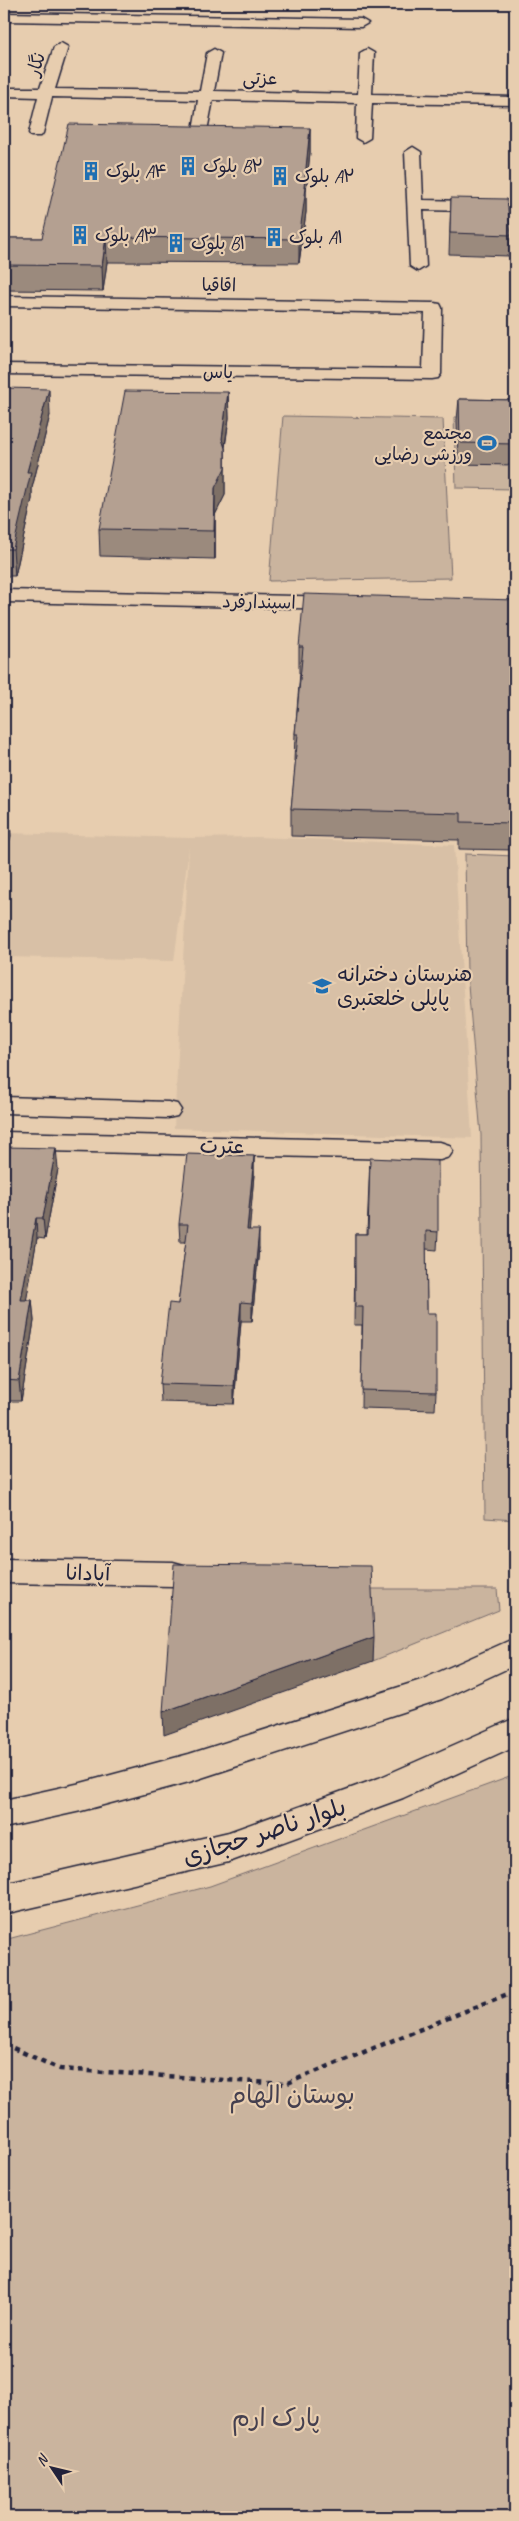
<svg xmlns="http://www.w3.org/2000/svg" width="519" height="2521" font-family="Caveat,'Playpen Sans Arabic',sans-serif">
<rect width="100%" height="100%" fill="#e7cdaf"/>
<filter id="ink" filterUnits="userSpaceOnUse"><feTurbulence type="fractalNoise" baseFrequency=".02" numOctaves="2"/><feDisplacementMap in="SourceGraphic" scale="10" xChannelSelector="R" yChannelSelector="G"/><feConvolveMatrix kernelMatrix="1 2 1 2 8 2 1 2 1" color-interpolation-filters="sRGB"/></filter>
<g filter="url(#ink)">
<!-- built -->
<polygon fill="#d8c0a6" points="4,833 190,838 257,837 454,845 472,1138 174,1128 189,848 174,961 4,957"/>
<!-- green -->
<g fill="#cab49e" stroke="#766b6c">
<polygon points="283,416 443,419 451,578 269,581"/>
<polygon points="454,417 515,418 515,489 456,488"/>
<polygon points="465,854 515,856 515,1520 485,1518 481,1135 467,973"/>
<polygon points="370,1589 497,1589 499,1610 373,1661"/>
<polygon points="515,1775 515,2517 4,2517 4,1940 210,1886"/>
</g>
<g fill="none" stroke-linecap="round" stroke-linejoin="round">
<!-- minor casing -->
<g stroke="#22223b" stroke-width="3">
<g id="minor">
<polygon points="4,13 361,19 368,23 361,27 4,21"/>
<polygon points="61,43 68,47 55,89 200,91 207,53 214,49 221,53 214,91 358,94 360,53 367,49 374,53 372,94 515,97 515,105 372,103 370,138 363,142 356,138 357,103 213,100 206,136 199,140 192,136 198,100 52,97 43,133 41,136 31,136 29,133 38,97 4,96 4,88 40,88 54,47"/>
<polygon points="413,147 421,152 423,200 515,202 515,212 423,210 426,266 418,271 410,266 405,152"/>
<polygon points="4,296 434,303 440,304 442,308 441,374 438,378 432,379 4,374 4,364 423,369 425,313 4,306"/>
<polygon points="4,590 341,597 348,599 351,603 348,607 341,609 4,602"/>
<polygon points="4,1097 168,1102 177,1104 181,1110 177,1116 168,1118 4,1113"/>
<polygon points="4,1132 440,1142 449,1145 453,1151 449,1157 440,1160 4,1150"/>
<polygon points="4,1559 173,1562 184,1565 189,1574 184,1583 173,1586 4,1583"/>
</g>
</g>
<!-- major casing -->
<g stroke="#22223b" stroke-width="3">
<g id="major">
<polygon points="515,1638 515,1665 442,1699 189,1782 81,1811 4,1828 4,1800 81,1783 189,1754 421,1680"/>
<polygon points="515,1718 515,1747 403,1798 229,1862 4,1914 4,1884 229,1832 379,1778"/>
</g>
</g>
<!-- highway casing -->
<g stroke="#22223b" stroke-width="3">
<polygon id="highway" points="4,4 15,4 4,10"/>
</g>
<!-- path -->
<polyline stroke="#22223b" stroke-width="4.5" stroke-dasharray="5 5" stroke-linecap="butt" points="4,2044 60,2069 285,2084 515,1991"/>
<!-- minor -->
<use href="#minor" fill="#e7cdaf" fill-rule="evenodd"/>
<!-- major -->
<use href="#major" fill="#e7cdaf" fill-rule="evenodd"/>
<!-- highway -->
<use href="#highway" fill="#e7cdaf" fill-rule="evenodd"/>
</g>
<!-- wall -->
<g fill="#9b8a7d" stroke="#22223b">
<polygon points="310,128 310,152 306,191 306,212 299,263 107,262 103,291 4,290 4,238 42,238"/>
<polygon points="451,198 511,235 509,256 449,254"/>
<polygon points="4,388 50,415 32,488 32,499 15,576 4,576"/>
<polygon points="228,392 229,418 225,448 225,495 215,515 215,559 100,556 99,529"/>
<polygon points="459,399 515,400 515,465 458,464 457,420"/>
<polygon points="515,600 515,850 459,849 459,840 291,836 291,809 296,761 294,761 295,734 300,673 299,673 299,647"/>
<polygon points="4,1147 58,1169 45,1239 37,1238 26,1300 32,1300 34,1321 21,1401 4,1401"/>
<polygon points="254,1156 254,1174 249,1230 259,1248 252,1321 241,1321 234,1404 161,1402 160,1384 178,1304 186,1242 180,1242 179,1224"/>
<polygon points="370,1158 438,1232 437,1250 426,1249 427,1313 436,1392 435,1410 361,1408 362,1325 354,1325 355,1252 355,1234 367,1234"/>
</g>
<!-- shaded-wall -->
<g fill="#7e7066" stroke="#22223b">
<polygon points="310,128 310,152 306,191 306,212 299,263 299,239 304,188"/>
<polygon points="106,237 107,262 103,291 102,266"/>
<polygon points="49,389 50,415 32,488 32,499 15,576 13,549 27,472"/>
<polygon points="228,392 229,418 222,465 222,439"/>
<polygon points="225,448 225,495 215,515 215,559 215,488"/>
<polygon points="9,813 11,836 4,859 4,829"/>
<polygon points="56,1148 58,1169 45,1239 43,1218"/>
<polygon points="254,1156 254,1174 248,1248 247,1230"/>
<polygon points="36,1218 37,1238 23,1320 21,1300"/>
<polygon points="259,1230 259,1248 252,1321 252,1303"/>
<polygon points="32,1300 34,1321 21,1401 19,1381"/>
<polygon points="241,1302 241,1321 234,1404 234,1386"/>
<polygon points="374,1637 373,1661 164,1735 163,1712"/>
</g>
<!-- building -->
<g fill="#b4a091" stroke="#22223b">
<polygon points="69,124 310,128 304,188 306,188 299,239 106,237 102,266 4,265 4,238 42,238"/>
<polygon points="451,198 507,199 511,235 450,233"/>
<polygon points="4,388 49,389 27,472 31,472 13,549 4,549"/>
<polygon points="125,391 228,392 222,439 225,448 225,468 215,488 214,531 99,529"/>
<polygon points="459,399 515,400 515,444 460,443"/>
<polygon points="304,594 515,600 515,823 461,822 461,813 291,809 298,734 295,734 303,647 299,647"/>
<polygon points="4,813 9,813 4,829"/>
<polygon points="4,1147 56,1148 43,1218 36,1218 21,1300 32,1300 19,1381 4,1380"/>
<polygon points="187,1154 254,1156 247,1230 259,1230 252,1303 241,1302 234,1386 160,1384 169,1303 178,1304 188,1224 179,1224"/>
<polygon points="370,1158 438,1161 438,1232 426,1231 427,1313 436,1313 436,1392 361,1390 363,1307 355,1307 355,1234 368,1234"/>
<polygon points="174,1564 371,1566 374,1637 163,1712"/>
</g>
</g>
<!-- icons -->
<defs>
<g id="building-bare" transform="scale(1.5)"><path d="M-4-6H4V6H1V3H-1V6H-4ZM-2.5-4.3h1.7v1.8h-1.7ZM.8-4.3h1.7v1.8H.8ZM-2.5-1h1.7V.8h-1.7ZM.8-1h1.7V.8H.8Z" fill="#1f6fb2" stroke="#e7cdaf" stroke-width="2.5" paint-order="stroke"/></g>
<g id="stadium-bare" transform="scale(1.5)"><path d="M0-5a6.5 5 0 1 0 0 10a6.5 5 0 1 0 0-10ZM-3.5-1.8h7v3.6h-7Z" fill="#1f6fb2" stroke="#e7cdaf" stroke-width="2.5" paint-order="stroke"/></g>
<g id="school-bare" transform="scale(1.5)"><path d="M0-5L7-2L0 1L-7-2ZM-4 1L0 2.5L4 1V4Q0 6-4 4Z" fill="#1f6fb2" stroke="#e7cdaf" stroke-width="2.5" paint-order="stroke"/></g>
</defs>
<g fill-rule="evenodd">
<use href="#building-bare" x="188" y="166"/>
<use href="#building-bare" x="91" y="171"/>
<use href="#building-bare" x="280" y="176"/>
<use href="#building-bare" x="80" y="235"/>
<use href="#building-bare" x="274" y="237"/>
<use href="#building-bare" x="176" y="243"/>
<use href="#stadium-bare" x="487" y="443"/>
<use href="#school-bare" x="322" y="986"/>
</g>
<g text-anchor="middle" stroke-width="4.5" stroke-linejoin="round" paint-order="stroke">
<!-- far-street labels -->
<g font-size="18" fill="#22223b" stroke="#e7cdaf">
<text transform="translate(36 64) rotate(-71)" y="6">نگار</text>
<text transform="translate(260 78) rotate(1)" y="6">عزتی</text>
<text transform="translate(219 285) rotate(1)" y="6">اقاقیا</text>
<text transform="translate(218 372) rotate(1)" y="6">یاس</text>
<text transform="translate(259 602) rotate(1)" y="6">اسپندارفرد</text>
</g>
<!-- far-poi labels -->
<g font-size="18" fill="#22223b" stroke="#e7cdaf" text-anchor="start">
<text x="203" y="172">بلوک B۲</text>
<text x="106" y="177">بلوک A۴</text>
<text x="295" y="182">بلوک A۲</text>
<text x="95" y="241">بلوک A۳</text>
<text x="289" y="243">بلوک A۱</text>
<text x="191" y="249">بلوک B۱</text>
<text x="472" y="439" text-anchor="end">مجتمع<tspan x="472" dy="21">ورزشی رضایی</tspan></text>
</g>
<!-- poi labels -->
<g font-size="21" fill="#22223b" stroke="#e7cdaf" text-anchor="start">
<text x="337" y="981">هنرستان دخترانه<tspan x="337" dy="24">پاپلی خلعتبری</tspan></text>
</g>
<!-- street labels -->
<g font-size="21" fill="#22223b" stroke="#e7cdaf">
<text transform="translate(222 1146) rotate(1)" y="7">عترت</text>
<text transform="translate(88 1573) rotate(1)" y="7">آپادانا</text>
</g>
<!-- near-street labels -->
<g font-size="25" fill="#22223b" stroke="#e7cdaf">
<text transform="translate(264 1831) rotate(-18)" y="9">بلوار ناصر حجازی</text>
</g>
<!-- near-park labels -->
<g font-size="25" fill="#443f4f" stroke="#e7cdaf">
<text x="292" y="2103">بوستان الهام</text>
<text x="276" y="2426">پارک ارم</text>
</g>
</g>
<!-- margin -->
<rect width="519" height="2521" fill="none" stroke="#e7cdaf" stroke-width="20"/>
<rect x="10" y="10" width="499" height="2501" fill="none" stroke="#22223b" stroke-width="2" filter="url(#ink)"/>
<!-- north arrow -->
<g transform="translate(52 2468) rotate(305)" stroke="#e7cdaf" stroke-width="4" paint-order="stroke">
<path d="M0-4L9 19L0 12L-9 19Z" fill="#22223b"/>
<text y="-8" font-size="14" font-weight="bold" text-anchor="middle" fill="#22223b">N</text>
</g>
</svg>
